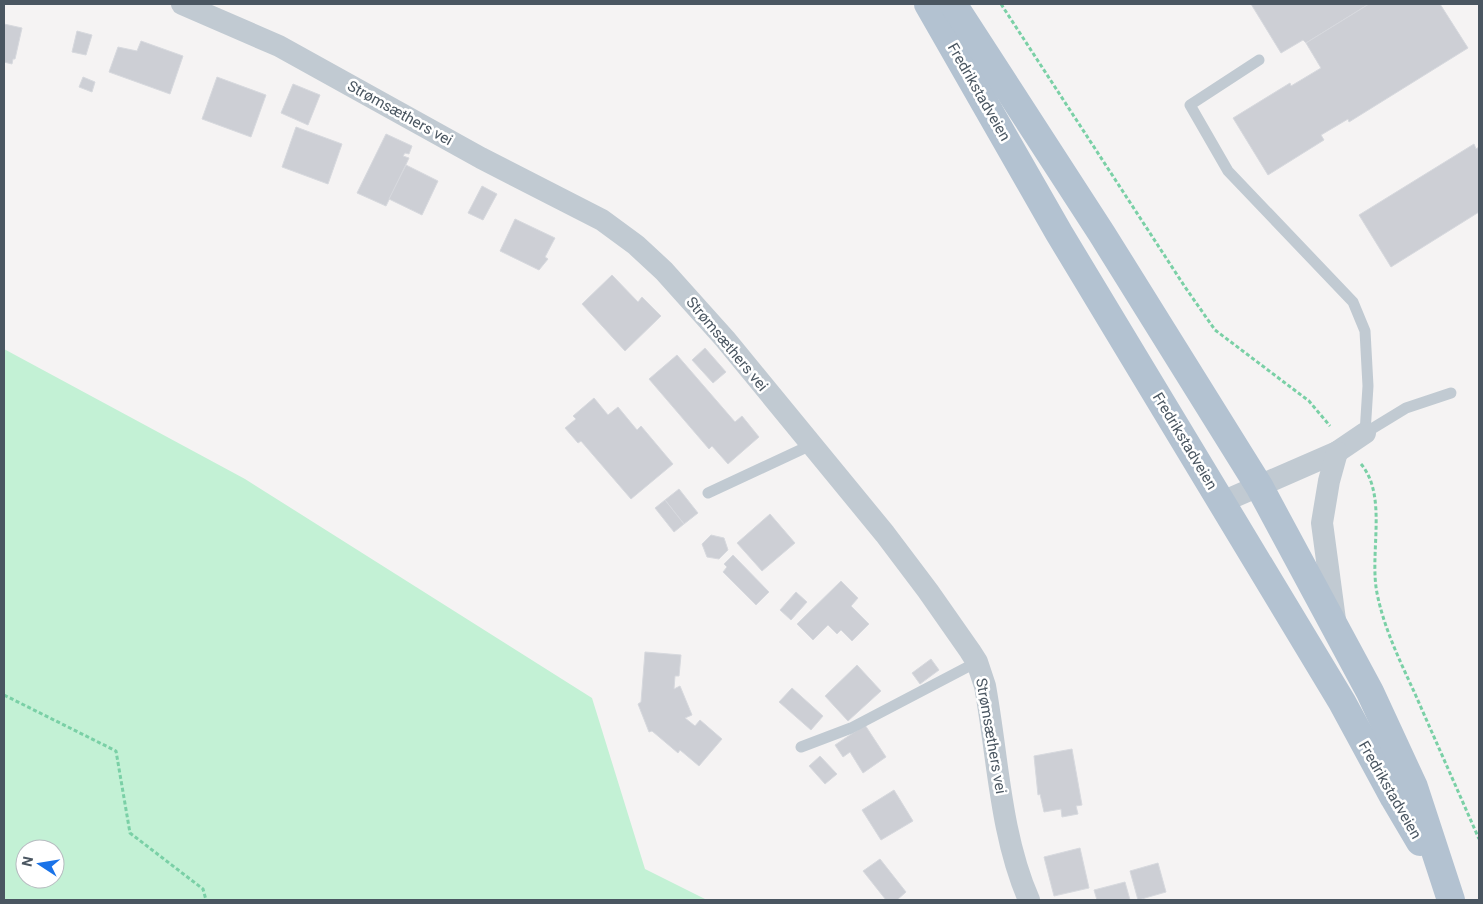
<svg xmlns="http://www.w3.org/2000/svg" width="1483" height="904" font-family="Roboto,sans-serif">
<rect width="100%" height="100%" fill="#f5f3f3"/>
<!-- green -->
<path fill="#c3f1d5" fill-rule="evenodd" d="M4 349 245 479 592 698 645 869 707 900H4ZM25 849H55V879H25Z"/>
<!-- building -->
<g fill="#cdcfd5" stroke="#d7d9de">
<polygon points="1251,4 1369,4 1306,43 1303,40 1281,53"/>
<polygon points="1369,4 1440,4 1468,48 1349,122 1348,119 1321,135 1324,140 1268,175 1233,118 1290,83 1291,86 1321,68 1306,43"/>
<polygon points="4,24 22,28 15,59 13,59 12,64 4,62"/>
<polygon points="77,31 92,35 86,55 72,52"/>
<polygon points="141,41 183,56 170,94 109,72 118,47 137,51"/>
<polygon points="83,77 95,82 92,92 79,87"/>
<polygon points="217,77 266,95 251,137 202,119"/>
<polygon points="293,84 320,95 308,125 281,113"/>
<polygon points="296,127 342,144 328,184 282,167"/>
<polygon points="386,134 412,146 409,154 405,153 403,156 409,158 386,206 357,193"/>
<polygon points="1474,144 1476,149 1479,147 1479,212 1391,267 1359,215"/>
<polygon points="406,165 438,181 422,215 389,199"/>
<polygon points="482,186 497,194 483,220 468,213"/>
<polygon points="515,219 555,238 545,257 548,259 539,270 500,251"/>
<polygon points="612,275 638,302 642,297 661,316 625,351 582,304"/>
<polygon points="705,348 726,372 713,383 692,360"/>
<polygon points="677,355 735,422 742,416 759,437 728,464 712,446 709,449 649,379"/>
<polygon points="594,398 608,415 618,407 637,430 641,426 673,464 631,499 581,441 578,443 565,428 576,419 573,416"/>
<polygon points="679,489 698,513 684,524 665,500"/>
<polygon points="665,500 684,524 674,532 655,508"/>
<polygon points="770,514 795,543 762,571 737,543"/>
<polygon points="711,535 724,538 728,550 719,559 707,557 702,544"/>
<polygon points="733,555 769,592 756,605 723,572 727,567 724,564"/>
<polygon points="841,581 858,598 851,606 869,624 852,641 841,630 837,634 828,625 813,640 797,624"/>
<polygon points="796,592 807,602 791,620 780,610"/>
<polygon points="645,652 681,655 679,676 675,676 674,689 680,686 692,715 685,718 695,726 700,720 722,739 699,766 680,750 678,753 652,731 649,732 638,704 641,702"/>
<polygon points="931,659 939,670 920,684 912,673"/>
<polygon points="857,665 881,691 848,721 825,696"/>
<polygon points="792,688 823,716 811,730 779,702"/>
<polygon points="865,725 886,757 863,773 850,752 843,757 835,745"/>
<polygon points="1072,749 1082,805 1076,806 1078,814 1062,817 1061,809 1044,812 1040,794 1038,795 1034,756"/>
<polygon points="820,756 837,774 825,784 809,766"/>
<polygon points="894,790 913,821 881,840 862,810"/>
<polygon points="1080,848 1089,888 1054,896 1044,857"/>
<polygon points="880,859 906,892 897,900 886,900 863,871"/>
<polygon points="1158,863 1166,892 1138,900 1130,871"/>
<polygon points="1125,882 1130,900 1097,900 1094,890"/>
</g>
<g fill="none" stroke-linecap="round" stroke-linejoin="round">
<!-- path -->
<g stroke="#7ad0a6" stroke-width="3" stroke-dasharray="4 2.5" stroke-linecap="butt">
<polyline points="1001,4 1185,287 1215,330 1309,401 1330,426"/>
<path d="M1361 464C1388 496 1369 553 1377 593 1384 629 1401 663 1416 696 1437 744 1458 791 1479 839"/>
<polyline points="4,695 116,751 130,833 203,889 206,900"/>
</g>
<!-- service -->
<g stroke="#c1cad2" stroke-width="11">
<polyline points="1259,60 1190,105 1228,171 1353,302 1365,331 1368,386 1365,433"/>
<polyline points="1365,433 1406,408 1451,393"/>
<polyline points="708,493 811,445"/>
<polyline points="801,747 851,728 977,662"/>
</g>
<!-- minor -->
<g stroke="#c1cad2" stroke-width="22">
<path d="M182 4 279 46 481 158 602 220 636 245 664 271 725 339 885 534 928 591 970 651 977 662 985 686C998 757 1000 834 1029 900"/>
<polyline points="1222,502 1337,452 1365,433"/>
<polyline points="1335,620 1322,523 1329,481 1337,452"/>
</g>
<!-- primary -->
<g stroke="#b3c2d1" stroke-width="28">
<polyline points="928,4 1059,233 1342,702 1394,798 1420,842"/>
<polyline points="953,4 1102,234 1259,486 1370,692 1414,787 1451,900"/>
</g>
</g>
<g text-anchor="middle" stroke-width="5" stroke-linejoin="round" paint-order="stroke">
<!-- street labels -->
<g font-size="15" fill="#4a5661" stroke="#fff">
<text transform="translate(979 92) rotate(60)" y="5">Fredrikstadveien</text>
<text transform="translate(400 113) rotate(29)" y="5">Strømsæthers vei</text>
<text transform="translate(727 344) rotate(50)" y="5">Strømsæthers vei</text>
<text transform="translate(1185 441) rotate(59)" y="5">Fredrikstadveien</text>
<text transform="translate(991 736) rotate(80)" y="5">Strømsæthers vei</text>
<text transform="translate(1390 790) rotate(60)" y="5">Fredrikstadveien</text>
</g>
</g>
<!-- border -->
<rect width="1483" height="904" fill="none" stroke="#4a5661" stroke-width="10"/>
<!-- north arrow -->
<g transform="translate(40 864) rotate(282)"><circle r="24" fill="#ffffff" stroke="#b7bbc0"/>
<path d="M0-4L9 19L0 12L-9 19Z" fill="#1a73e8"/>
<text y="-8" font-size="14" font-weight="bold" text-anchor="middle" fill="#4a5661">N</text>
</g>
</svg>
